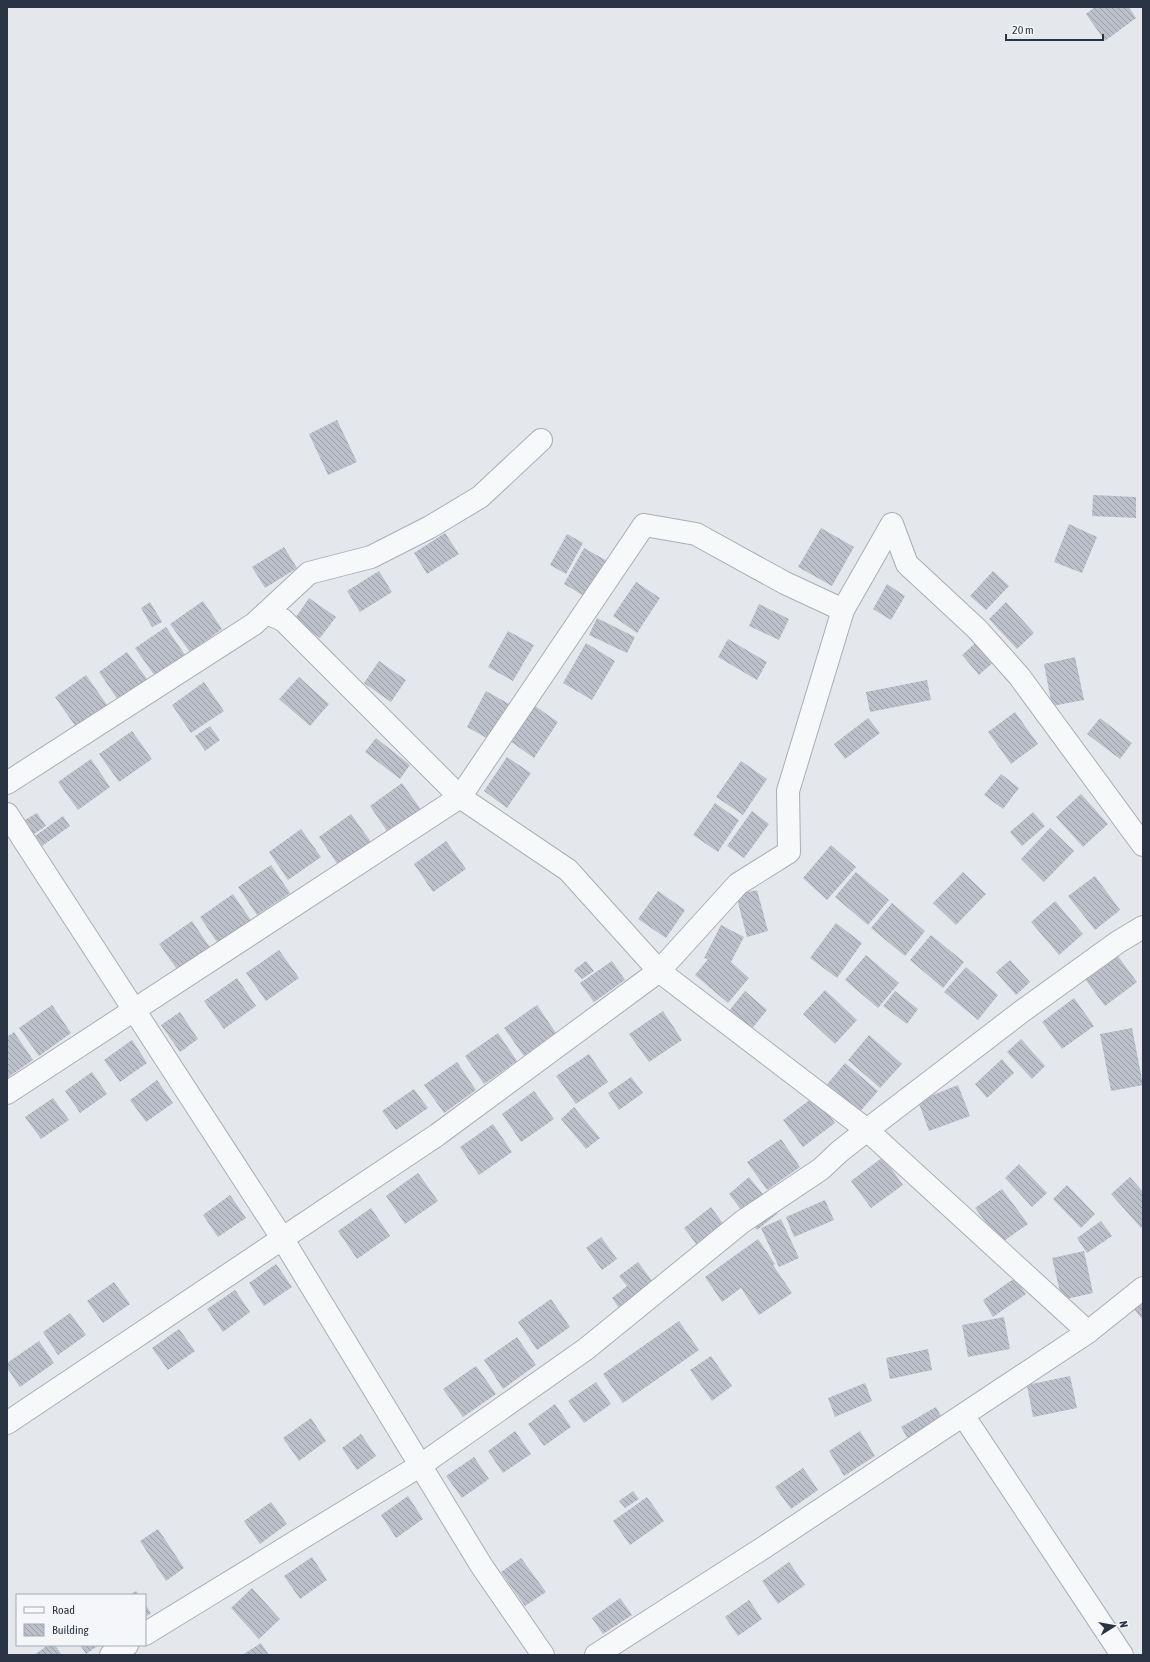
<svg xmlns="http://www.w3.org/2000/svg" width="1150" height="1662" font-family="'Asap Condensed',sans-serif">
<defs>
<pattern id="building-back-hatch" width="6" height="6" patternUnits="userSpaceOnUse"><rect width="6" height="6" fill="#bbc0ca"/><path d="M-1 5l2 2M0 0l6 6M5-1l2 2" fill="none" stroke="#989da6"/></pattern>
</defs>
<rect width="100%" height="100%" fill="#e4e7ec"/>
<!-- building -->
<g fill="url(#building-back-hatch)">
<polygon points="1095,7 1129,7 1136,18 1105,41 1086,14"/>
<polygon points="337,420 357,462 328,475 309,434"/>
<polygon points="1093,495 1136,497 1136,518 1092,516"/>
<polygon points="1069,524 1097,537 1082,573 1054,562"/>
<polygon points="821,528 854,547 832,586 798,567"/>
<polygon points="445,533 459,554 427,574 414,553"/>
<polygon points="567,534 583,543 566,574 550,565"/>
<polygon points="284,547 297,568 265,588 252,567"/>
<polygon points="584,548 609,562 589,599 564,584"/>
<polygon points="379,571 392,592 360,612 347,591"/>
<polygon points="993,571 1009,586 986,610 970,596"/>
<polygon points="636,582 660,598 637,633 613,616"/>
<polygon points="887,584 905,596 891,620 873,609"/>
<polygon points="309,598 336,617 320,638 294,620"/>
<polygon points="203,601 222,629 190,652 170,624"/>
<polygon points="150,602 162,622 152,627 141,608"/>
<polygon points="1006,602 1034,633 1017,649 989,619"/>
<polygon points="759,604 789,619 779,640 749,626"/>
<polygon points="597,618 635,637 627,653 589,635"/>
<polygon points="166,627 185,655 155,676 135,648"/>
<polygon points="508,631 534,645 513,681 488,667"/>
<polygon points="728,639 767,662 757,680 718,657"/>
<polygon points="980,639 997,659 979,675 962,655"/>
<polygon points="586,643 615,661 592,700 563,683"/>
<polygon points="127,652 147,679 118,700 99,672"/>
<polygon points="1075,657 1084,700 1052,706 1044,664"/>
<polygon points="379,661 406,680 391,702 364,683"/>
<polygon points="86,675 107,705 76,727 55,697"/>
<polygon points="299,677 329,704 310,726 279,699"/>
<polygon points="927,680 931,700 870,712 866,692"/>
<polygon points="204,682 224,711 191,733 172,705"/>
<polygon points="486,691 511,705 492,741 467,727"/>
<polygon points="535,706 558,722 534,758 510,741"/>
<polygon points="1015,712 1038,744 1011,764 988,732"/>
<polygon points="868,718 880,733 845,759 834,744"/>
<polygon points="1100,718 1132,743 1120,759 1087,734"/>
<polygon points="210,726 220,740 205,751 195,736"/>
<polygon points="132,731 152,759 119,782 99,754"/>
<polygon points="376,738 410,765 400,779 365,752"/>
<polygon points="507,757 531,773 507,808 484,791"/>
<polygon points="91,759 110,787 78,810 58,782"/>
<polygon points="741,761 767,779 743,815 716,797"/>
<polygon points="1001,774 1019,788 1003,809 984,795"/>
<polygon points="402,783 422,811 389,834 370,806"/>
<polygon points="1081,794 1108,824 1083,847 1056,817"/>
<polygon points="715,803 739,820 718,852 693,835"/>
<polygon points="752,811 769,824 744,858 727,846"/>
<polygon points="1033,812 1045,826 1022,846 1010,832"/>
<polygon points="37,813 46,826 34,834 25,820"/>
<polygon points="351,814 371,842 338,865 319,837"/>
<polygon points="63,816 70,826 42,846 35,836"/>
<polygon points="1050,828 1074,851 1044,882 1021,859"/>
<polygon points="301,829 321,857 288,880 269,852"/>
<polygon points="446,841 466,869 433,892 414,864"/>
<polygon points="831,845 856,867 827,900 803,878"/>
<polygon points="271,865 290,893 257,915 238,887"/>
<polygon points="856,872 889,900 868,925 835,897"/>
<polygon points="963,872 986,894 956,925 933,903"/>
<polygon points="1095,876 1120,910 1095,930 1068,896"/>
<polygon points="757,890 768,931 747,937 736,895"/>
<polygon points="658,891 685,910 666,938 638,919"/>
<polygon points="233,894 252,922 219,945 200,917"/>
<polygon points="1055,901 1083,934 1059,955 1031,922"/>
<polygon points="892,903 925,931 905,956 871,928"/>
<polygon points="192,921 211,949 179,972 159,944"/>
<polygon points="836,923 862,943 837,978 810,958"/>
<polygon points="721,925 744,937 731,962 749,978 728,1003 695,975 708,959 704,958"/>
<polygon points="931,935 964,962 943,988 910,960"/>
<polygon points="279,950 299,978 266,1001 246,973"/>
<polygon points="866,955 899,983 878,1008 845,980"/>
<polygon points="1117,955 1137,982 1105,1006 1085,979"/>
<polygon points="1010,960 1030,982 1016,995 996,972"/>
<polygon points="586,961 594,971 582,979 574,970"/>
<polygon points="612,961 625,980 594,1002 580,983"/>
<polygon points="966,967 998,995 978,1020 944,992"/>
<polygon points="237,978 256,1006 224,1029 204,1001"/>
<polygon points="825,990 857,1020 835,1044 803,1014"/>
<polygon points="745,991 767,1010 750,1031 728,1012"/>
<polygon points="895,991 918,1009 907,1024 883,1006"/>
<polygon points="1074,998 1094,1026 1062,1049 1042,1022"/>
<polygon points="52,1005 71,1033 39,1056 19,1028"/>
<polygon points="537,1005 556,1033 524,1056 504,1028"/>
<polygon points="663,1011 682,1040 649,1062 629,1034"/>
<polygon points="180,1012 198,1039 180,1052 161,1025"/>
<polygon points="1132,1028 1143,1085 1111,1091 1100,1034"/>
<polygon points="14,1032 33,1060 7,1078 7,1037"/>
<polygon points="498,1033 517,1061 484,1084 465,1056"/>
<polygon points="869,1035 902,1064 880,1088 848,1060"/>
<polygon points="1021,1039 1045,1066 1032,1079 1007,1052"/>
<polygon points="132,1040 147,1063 120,1082 104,1060"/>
<polygon points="589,1054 608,1082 576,1104 556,1076"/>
<polygon points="1002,1059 1014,1073 987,1098 975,1084"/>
<polygon points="457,1062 476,1090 444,1113 424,1085"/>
<polygon points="845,1063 878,1091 857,1115 824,1088"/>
<polygon points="92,1072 107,1094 80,1113 65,1091"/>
<polygon points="631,1077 643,1093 619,1110 608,1093"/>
<polygon points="157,1080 173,1103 146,1122 130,1100"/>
<polygon points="958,1085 970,1116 929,1131 918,1101"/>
<polygon points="414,1089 428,1108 396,1130 382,1111"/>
<polygon points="534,1091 554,1119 521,1142 502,1114"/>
<polygon points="815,1096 835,1123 803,1147 783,1120"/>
<polygon points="53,1098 69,1120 41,1139 25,1117"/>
<polygon points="574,1107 600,1138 586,1149 561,1119"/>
<polygon points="493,1124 512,1152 479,1175 460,1147"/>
<polygon points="781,1139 800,1167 767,1190 747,1162"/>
<polygon points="883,1157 903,1185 871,1208 851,1181"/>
<polygon points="1019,1164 1047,1193 1032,1207 1005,1178"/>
<polygon points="418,1173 438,1201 405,1224 386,1196"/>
<polygon points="749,1177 778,1213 757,1230 729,1194"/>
<polygon points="1130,1177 1143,1192 1143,1225 1141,1228 1111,1194"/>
<polygon points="1067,1185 1095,1214 1081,1228 1053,1199"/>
<polygon points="1002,1189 1028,1224 1001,1243 975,1208"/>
<polygon points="230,1195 246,1218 218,1237 203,1215"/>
<polygon points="825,1200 834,1220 794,1237 786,1217"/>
<polygon points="711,1207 727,1229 700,1249 684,1228"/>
<polygon points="371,1208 390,1236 357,1259 338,1231"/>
<polygon points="781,1219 799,1258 779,1267 761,1228"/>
<polygon points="1101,1221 1112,1236 1087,1253 1077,1238"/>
<polygon points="601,1237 617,1259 602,1270 586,1248"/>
<polygon points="758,1239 775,1264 773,1265 792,1293 759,1315 741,1288 722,1302 705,1277"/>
<polygon points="1084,1251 1093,1293 1062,1300 1052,1258"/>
<polygon points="638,1262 658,1289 624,1315 612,1298 627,1286 619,1276"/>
<polygon points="276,1264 292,1287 264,1306 249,1283"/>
<polygon points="1015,1278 1026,1294 993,1317 983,1300"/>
<polygon points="114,1282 130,1304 103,1323 87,1301"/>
<polygon points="235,1290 250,1312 223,1332 207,1309"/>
<polygon points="551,1299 570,1327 537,1350 518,1322"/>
<polygon points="1143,1300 1143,1320 1133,1308"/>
<polygon points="70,1313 86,1335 58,1355 43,1332"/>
<polygon points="1004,1317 1010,1349 968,1357 962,1325"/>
<polygon points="679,1321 699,1350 623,1403 603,1374"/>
<polygon points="179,1329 195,1351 168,1370 152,1348"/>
<polygon points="517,1337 536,1365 503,1389 484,1360"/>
<polygon points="39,1341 54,1363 20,1387 7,1368 7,1363"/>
<polygon points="928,1349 932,1370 890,1379 886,1358"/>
<polygon points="711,1356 732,1386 712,1401 690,1370"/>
<polygon points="476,1366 496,1394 463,1417 443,1389"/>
<polygon points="1070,1376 1077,1408 1033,1417 1027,1385"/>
<polygon points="596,1382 611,1404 584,1423 568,1401"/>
<polygon points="865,1383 872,1401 835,1417 828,1398"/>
<polygon points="555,1404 571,1427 544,1446 528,1424"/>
<polygon points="936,1407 946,1425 911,1444 901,1427"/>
<polygon points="311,1418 326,1441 299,1461 283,1438"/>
<polygon points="515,1431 531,1454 503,1473 488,1451"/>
<polygon points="860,1431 875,1456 844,1476 829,1451"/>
<polygon points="361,1434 376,1456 357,1470 342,1448"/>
<polygon points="474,1457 489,1479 462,1498 446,1476"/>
<polygon points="803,1468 818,1490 791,1509 775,1487"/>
<polygon points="633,1491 639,1499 625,1508 619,1501"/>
<polygon points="408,1496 423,1519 396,1538 381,1515"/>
<polygon points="647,1497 664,1521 630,1545 613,1521"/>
<polygon points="271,1502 287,1524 260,1544 244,1521"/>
<polygon points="158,1529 184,1568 166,1581 140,1541"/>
<polygon points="312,1557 327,1580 300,1599 284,1576"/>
<polygon points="521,1558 546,1592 525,1606 501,1572"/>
<polygon points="789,1562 805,1585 778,1604 762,1581"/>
<polygon points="252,1588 280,1619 259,1639 231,1608"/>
<polygon points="136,1591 139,1595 130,1595"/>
<polygon points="620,1598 632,1615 603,1634 592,1618"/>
<polygon points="749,1600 762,1619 738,1636 725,1617"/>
<polygon points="145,1604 151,1613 145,1617"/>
<polygon points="261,1643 269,1655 242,1655"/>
<polygon points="48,1645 55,1645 62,1655 34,1655"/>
<polygon points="80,1645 99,1645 86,1654"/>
</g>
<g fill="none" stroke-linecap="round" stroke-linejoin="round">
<!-- street casing -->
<g stroke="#a9aeb7" stroke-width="24">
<g id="street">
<polyline points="266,613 309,573 371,557 430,527 480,497 541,440"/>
<polyline points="7,783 254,624 266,613 283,620 460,797 568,870 659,971 867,1130 1088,1332"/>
<polyline points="7,814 282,1238 481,1565 543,1655"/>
<polyline points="7,1093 460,797 644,525 696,534 785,583 843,610"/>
<polyline points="963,1415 1122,1655"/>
<polyline points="7,1423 437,1135 659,971 738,884 789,852 788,791 843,610 892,524 907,564 977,629 1019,676 1143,845"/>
<polyline points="145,1634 421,1465 586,1349 742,1222 821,1169 839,1152 867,1130 1021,1012 1118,942 1143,927"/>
<polyline points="111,1655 127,1645"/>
<polyline points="596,1655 763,1548 1088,1332 1143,1288"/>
</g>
</g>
<!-- street -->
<use href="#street" stroke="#f7f8fa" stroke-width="22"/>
</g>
<!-- border -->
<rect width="1150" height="1662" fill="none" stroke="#2b3445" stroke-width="16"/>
<!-- legend -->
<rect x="16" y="1594" width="130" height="52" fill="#f4f6f9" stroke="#a4a8b1"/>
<rect x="24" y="1607" width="20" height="6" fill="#f7f8fa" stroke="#a4a8b1"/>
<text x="52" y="1614" font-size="12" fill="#2b3445">Road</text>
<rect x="24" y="1624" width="20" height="12" fill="url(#building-back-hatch)" stroke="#a4a8b1"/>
<text x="52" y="1634" font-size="12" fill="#2b3445">Building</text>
<!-- north arrow -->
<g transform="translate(1114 1626) rotate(79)" stroke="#f4f6f9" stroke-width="3" paint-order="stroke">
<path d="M0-3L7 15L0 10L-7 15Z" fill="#2b3445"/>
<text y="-6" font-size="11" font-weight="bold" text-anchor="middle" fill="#2b3445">N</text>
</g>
<!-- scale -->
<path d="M1006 34v6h97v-6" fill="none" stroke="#2b3445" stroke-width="2"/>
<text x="1012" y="34" font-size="12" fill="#2b3445" stroke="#f4f6f9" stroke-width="3" paint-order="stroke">20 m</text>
</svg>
